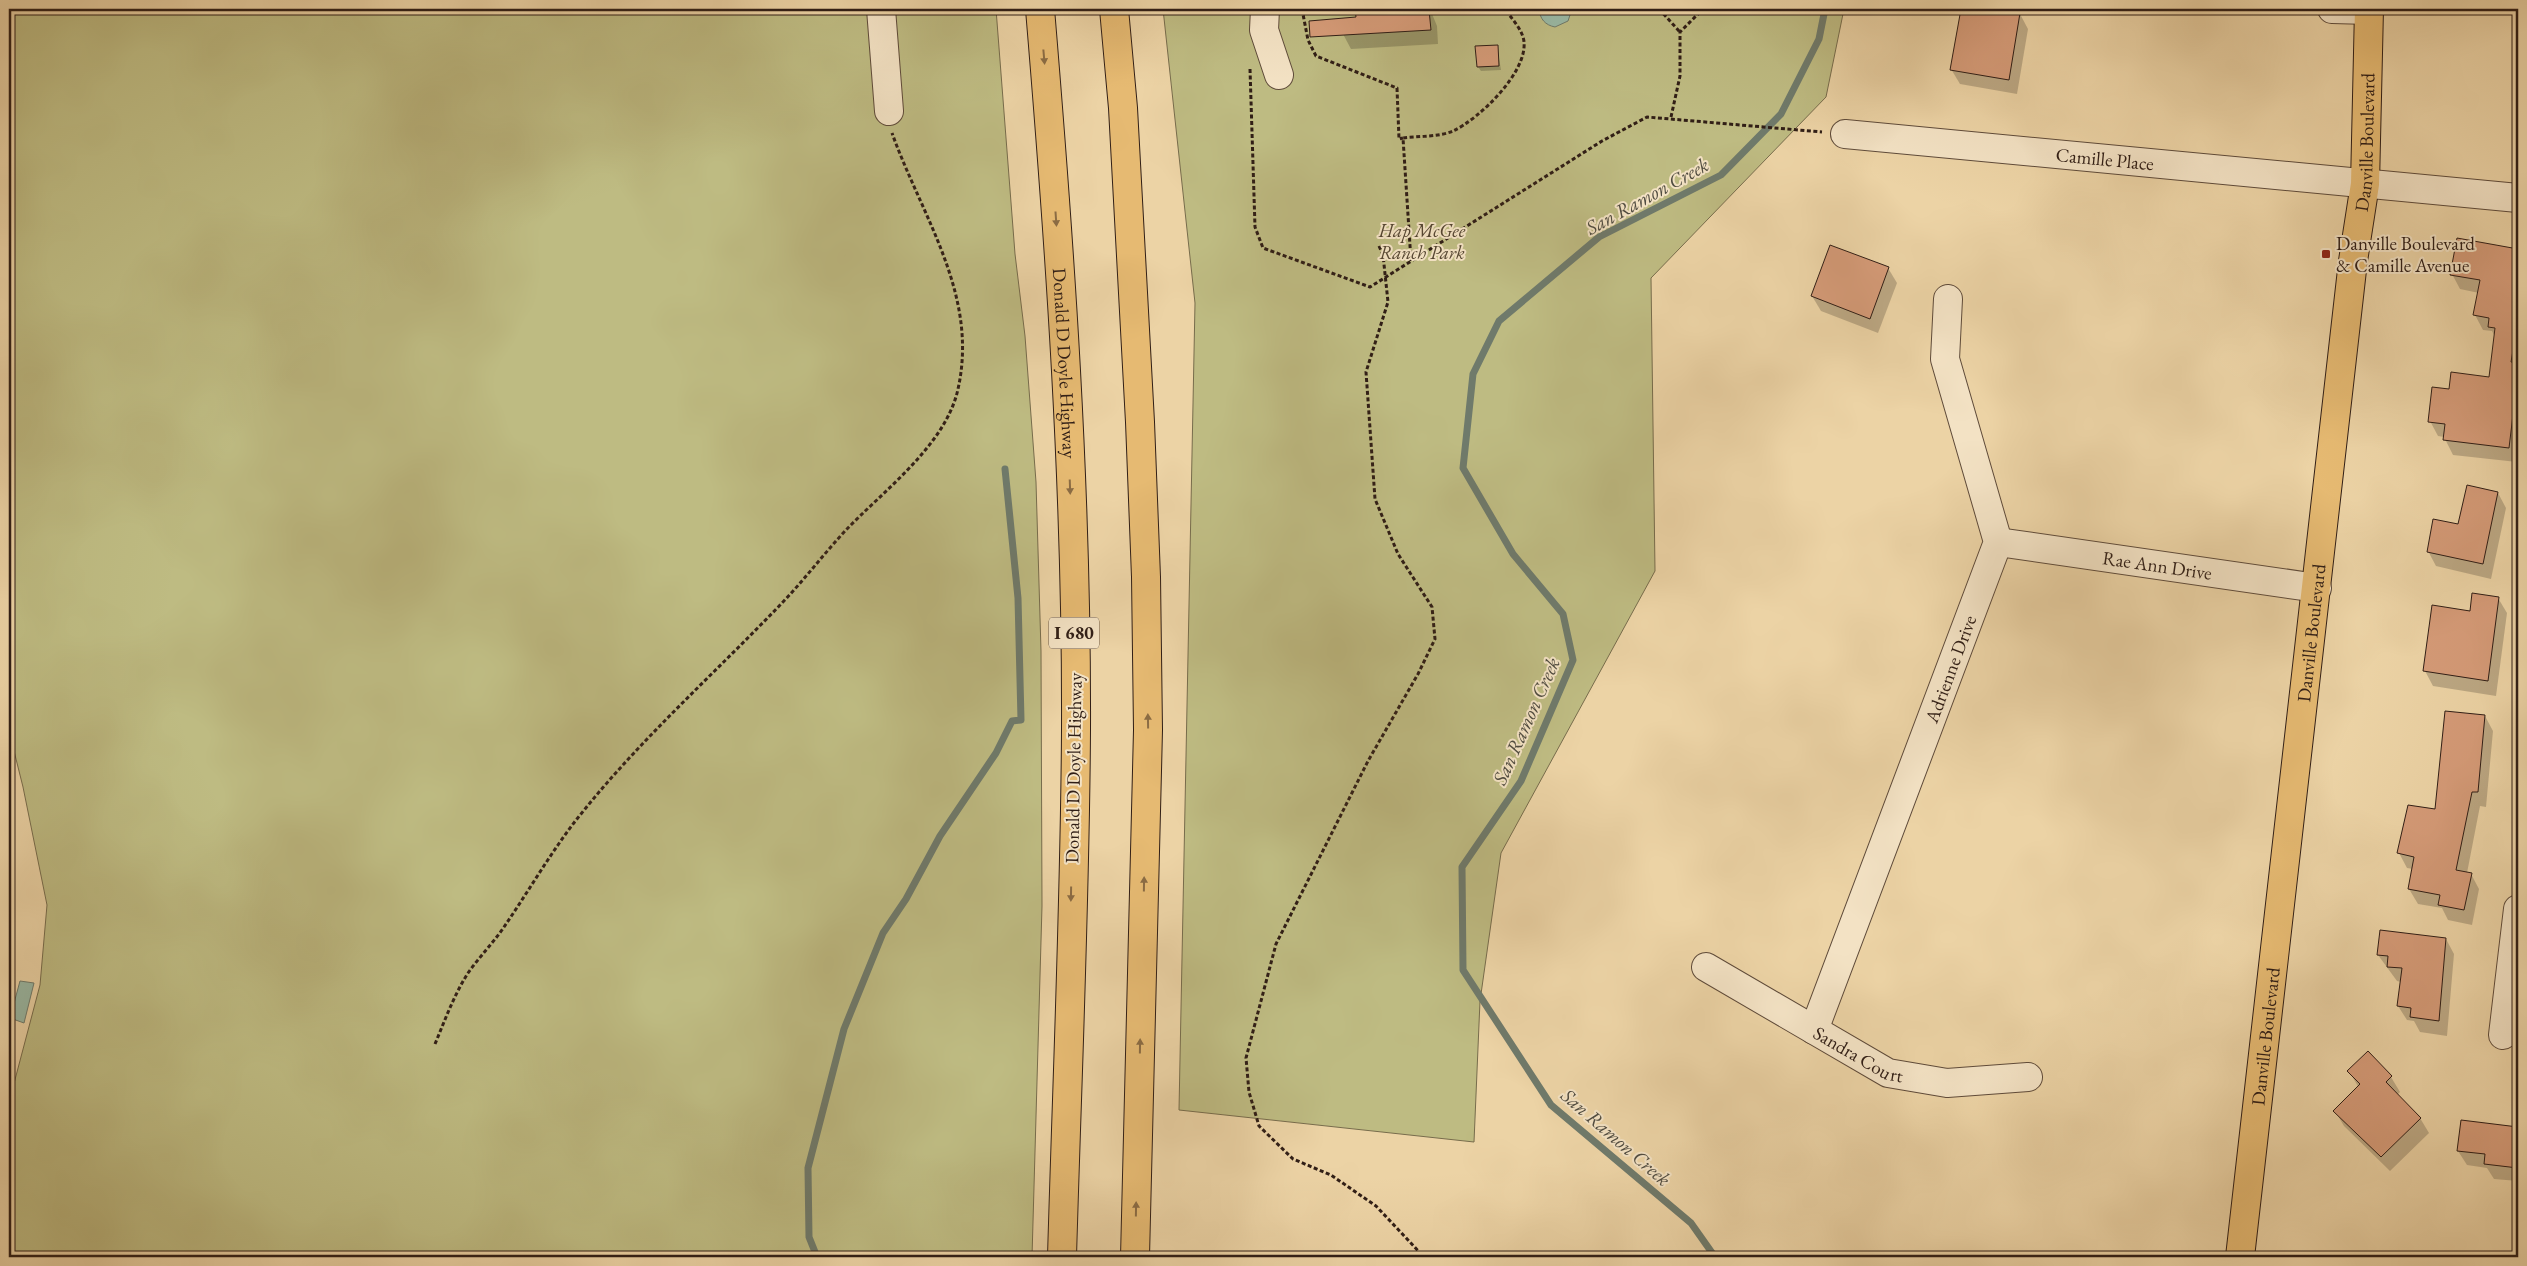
<svg xmlns="http://www.w3.org/2000/svg" width="2527" height="1266" font-family="'EB Garamond',serif">
<rect width="100%" height="100%" fill="#ecd3a5"/>
<filter id="stains"><feTurbulence type="fractalNoise" baseFrequency=".004" numOctaves="4"/><feColorMatrix values="0 0 0 0 .2 0 0 0 0 .09 0 0 0 0 .02 0 0 0 .5 -.17"/></filter>
<radialGradient id="worn" r=".72"><stop offset=".6" stop-color="#630" stop-opacity="0"/><stop offset="1" stop-color="#630" stop-opacity=".3"/></radialGradient>
<!-- green -->
<g fill="#bebb82" stroke="#776c4c">
<polygon points="9,9 996,9 1015,254 1025,336 1036,482 1041,651 1042,906 1032,1257 9,1257 9,1094 12,1091 40,985 47,905 23,787 9,731"/>
<polygon points="1163,9 1844,9 1826,97 1651,278 1655,571 1501,853 1480,1001 1474,1142 1179,1110 1195,303"/>
</g>
<!-- water -->
<g fill="#99b8a4" stroke="#6f7a6b">
<path d="M1539 9H1572L1568 21 1555 27C1545 25 1540 19 1539 9Z"/>
<polygon points="20,981 34,983 24,1023 10,1018"/>
</g>
<!-- shadow -->
<g fill="#0003">
<polygon points="1356,9 1430,9 1437,26 1438,44 1351,49 1343,34 1357,18"/>
<polygon points="1962,9 1987,9 2020,14 2028,29 2017,94 1960,84 1951,69"/>
<polygon points="1497,46 1501,70 1481,71 1478,67 1477,47"/>
<polygon points="2458,239 2518,250 2517,462 2453,455 2444,437 2438,436 2430,421 2450,391 2490,378 2495,337 2492,331 2483,330 2475,315 2479,293 2460,289 2452,274"/>
<polygon points="1888,268 1897,283 1878,333 1821,311 1812,296"/>
<polygon points="2498,493 2506,508 2491,579 2436,566 2428,551"/>
<polygon points="2498,598 2507,613 2496,696 2433,686 2425,671 2471,612"/>
<polygon points="2485,716 2493,731 2486,807 2480,806 2467,873 2471,874 2479,889 2472,925 2448,920 2442,908 2418,904 2409,889 2413,869 2407,868 2399,853 2436,811"/>
<polygon points="2446,939 2454,954 2447,1036 2420,1032 2414,1021 2407,1020 2398,1006 2401,982 2397,981 2378,955"/>
<polygon points="2368,1053 2391,1077 2400,1092 2397,1095 2420,1118 2429,1133 2390,1171 2344,1126 2335,1111 2359,1088 2349,1071"/>
<polygon points="2462,1121 2518,1128 2518,1181 2494,1179 2487,1168 2467,1165 2458,1151"/>
</g>
<g fill="none" stroke-linecap="round" stroke-linejoin="round">
<!-- stream -->
<g stroke="#6f7a6b" stroke-width="7">
<polyline points="817,1257 809,1237 808,1168 844,1029 883,933 906,899 940,836 996,753 1012,721 1021,720 1018,598 1005,469"/>
<polyline points="1715,1257 1691,1223 1551,1105 1463,970 1462,867 1521,781 1573,660 1563,614 1513,554 1463,468 1473,374 1499,321 1599,237 1721,175 1781,114 1819,39 1825,9"/>
</g>
</g>
<!-- building -->
<g fill="#d59b78" stroke="#301e16">
<polygon points="1355,9 1429,10 1431,30 1310,37 1309,21 1356,17"/>
<polygon points="1961,9 1994,9 2020,13 2009,80 1950,70"/>
<polygon points="1498,45 1499,66 1477,67 1475,46"/>
<polygon points="2457,238 2518,249 2518,321 2511,362 2518,363 2518,373 2509,448 2443,440 2445,424 2428,422 2432,387 2449,389 2451,372 2489,377 2495,328 2488,327 2489,318 2473,315 2480,280 2450,275"/>
<polygon points="1830,245 1889,267 1870,319 1811,296"/>
<polygon points="2467,485 2498,492 2483,564 2427,552 2433,519 2458,524"/>
<polygon points="2472,593 2499,597 2488,681 2423,671 2432,605 2470,611"/>
<polygon points="2445,711 2485,715 2478,792 2472,792 2456,870 2472,873 2464,910 2438,905 2440,895 2408,889 2414,857 2397,853 2408,805 2435,809"/>
<polygon points="2380,930 2446,938 2439,1021 2410,1017 2411,1008 2397,1006 2402,968 2387,967 2388,956 2377,955"/>
<polygon points="2368,1051 2392,1076 2386,1082 2421,1118 2381,1157 2333,1111 2360,1084 2347,1071"/>
<polygon points="2461,1120 2518,1127 2518,1168 2484,1164 2485,1154 2457,1151"/>
</g>
<g fill="none" stroke-linecap="round" stroke-linejoin="round">
<!-- minor casing -->
<g stroke="#5f4b3a" stroke-width="30">
<g id="minor">
<polyline points="881,9 889,111"/>
<polyline points="1265,9 1264,30 1279,75"/>
<polyline points="2332,9 2369,10"/>
<path id="s1" d="M1845 134 2518 198"/>
<path id="s2" d="M1998 542 2317 588"/>
<path id="s3" d="M1706 967 1888 1073 1947 1083 2028 1077"/>
<path id="s4" d="M1814 1030 1998 542 1945 359 1948 299"/>
<polyline points="2503,1035 2518,909"/>
</g>
</g>
<!-- major casing -->
<g stroke="#301e16" stroke-width="30">
<g id="major">
<path id="s5" d="M2240 1257 2353 261 2365 184 2369 9"/>
</g>
</g>
<!-- highway casing -->
<g stroke="#301e16" stroke-width="30">
<g id="highway">
<path id="s6" d="M1040 9C1060 248 1077 489 1076 730 1075 906 1067 1082 1062 1257"/>
<polyline points="1114,9 1123,108 1140,422 1146,577 1148,730 1135,1257"/>
</g>
</g>
<!-- path -->
<g stroke="#301e16" stroke-width="3" stroke-dasharray="4 2.5" stroke-linecap="butt">
<polyline points="1302,9 1308,40 1316,56 1397,88 1399,139 1403,138"/>
<polyline points="1659,9 1680,32"/>
<polyline points="1250,69 1255,227 1263,248 1370,287 1602,141 1647,117 1822,132"/>
<polyline points="1671,117 1680,76 1680,32 1703,9"/>
<polyline points="1379,246 1383,255 1388,302 1366,372 1375,499 1398,554 1432,607 1435,639 1418,674 1368,761 1276,944 1246,1058 1249,1092 1259,1126 1293,1159 1331,1175 1376,1206 1424,1257"/>
<path d="M1411 261 1403 138C1419 136 1439 137 1453 131 1479 119 1527 73 1524 42 1523 30 1511 18 1505 9"/>
<path d="M435 1044C445 1020 454 995 468 973 480 956 495 941 506 924 532 886 555 845 585 809 645 735 717 671 782 603 804 580 823 555 845 531 883 491 946 445 958 389 979 295 922 217 892 133"/>
</g>
<!-- minor -->
<use href="#minor" stroke="#f3e2c4" stroke-width="28"/>
<!-- major -->
<use href="#major" stroke="#e6ba72" stroke-width="28"/>
<!-- highway -->
<use href="#highway" stroke="#e6ba72" stroke-width="28"/>
</g>
<!-- one-way arrows -->
<defs><path id="oneway-solid" d="M-6-.8H1V-3.2L6.5 0L1 3.2V.8H-6Z" transform="scale(1.25)"/></defs>
<g fill="#8b6c44">
<use href="#oneway-solid" transform="translate(1044 57) rotate(85)"/>
<use href="#oneway-solid" transform="translate(1056 219) rotate(86)"/>
<use href="#oneway-solid" transform="translate(1070 487) rotate(88)"/>
<use href="#oneway-solid" transform="translate(1148 721) rotate(-91)"/>
<use href="#oneway-solid" transform="translate(1144 884) rotate(-89)"/>
<use href="#oneway-solid" transform="translate(1071 894) rotate(91)"/>
<use href="#oneway-solid" transform="translate(1140 1046) rotate(-89)"/>
<use href="#oneway-solid" transform="translate(1136 1209) rotate(-89)"/>
</g>
<!-- markers -->
<rect fill="#8f2418" stroke="#f3e2c4" stroke-width="2" x="2321" y="249" width="10" height="10" rx="2.5"/>
<g text-anchor="middle" stroke-width="4" stroke-linejoin="round" paint-order="stroke">
<!-- shield labels -->
<rect fill="#f3e2c4" stroke="#6a594a" stroke-width="1" x="1049" y="617.5" width="50" height="31" rx="4"/>
<g font-size="18" font-weight="bold" fill="#301e16">
<text x="1074" y="639">I 680</text>
</g>
<!-- street labels -->
<g font-size="19" fill="#301e16" stroke="#f3e2c4">
<text dy="7" stroke="none"><textPath href="#s5" startOffset="1122">Danville Boulevard</textPath></text>
<text dy="7" stroke="none"><textPath href="#s1" startOffset="261">Camille Place</textPath></text>
<text dy="7" stroke="none"><textPath href="#s6" startOffset="355">Donald D Doyle Highway</textPath></text>
<text dy="7" stroke="none"><textPath href="#s2" startOffset="161">Rae Ann Drive</textPath></text>
<text dy="7" stroke="none"><textPath href="#s5" startOffset="628">Danville Boulevard</textPath></text>
<text dy="7" stroke="none"><textPath href="#s4" startOffset="386">Adrienne Drive</textPath></text>
<text transform="translate(1073 768) rotate(-89)" y="7">Donald D Doyle Highway</text>
<text dy="7" stroke="none"><textPath href="#s5" startOffset="222">Danville Boulevard</textPath></text>
<text dy="7" stroke="none"><textPath href="#s3" startOffset="176">Sandra Court</textPath></text>
</g>
<!-- park labels -->
<g font-size="19" font-style="italic" fill="#544531" stroke="#f3e2c4">
<text x="1422" y="237">Hap McGee<tspan x="1422" dy="22">Ranch Park</tspan></text>
</g>
<!-- poi labels -->
<g font-size="19" fill="#301e16" stroke="#f3e2c4" text-anchor="start">
<text x="2336" y="250">Danville Boulevard<tspan x="2336" dy="22">&amp; Camille Avenue</tspan></text>
</g>
<!-- water labels -->
<g font-size="20" font-style="italic" fill="#504c41" stroke="#f3e2c4">
<text transform="translate(1647 196) rotate(-29)" y="7">San Ramon Creek</text>
<text transform="translate(1526 721) rotate(-66)" y="7">San Ramon Creek</text>
<text transform="translate(1616 1137) rotate(41)" y="7">San Ramon Creek</text>
</g>
</g>
<!-- margin -->
<rect width="2527" height="1266" fill="none" stroke="#ecd3a5" stroke-width="30"/>
<rect x="10" y="10" width="2507" height="1246" fill="none" stroke="#301e16" stroke-width="2.5"/>
<rect x="15" y="15" width="2497" height="1236" fill="none" stroke="#301e16"/>
<rect width="100%" height="100%" filter="url(#stains)"/>
<rect width="100%" height="100%" fill="url(#worn)"/>
</svg>
